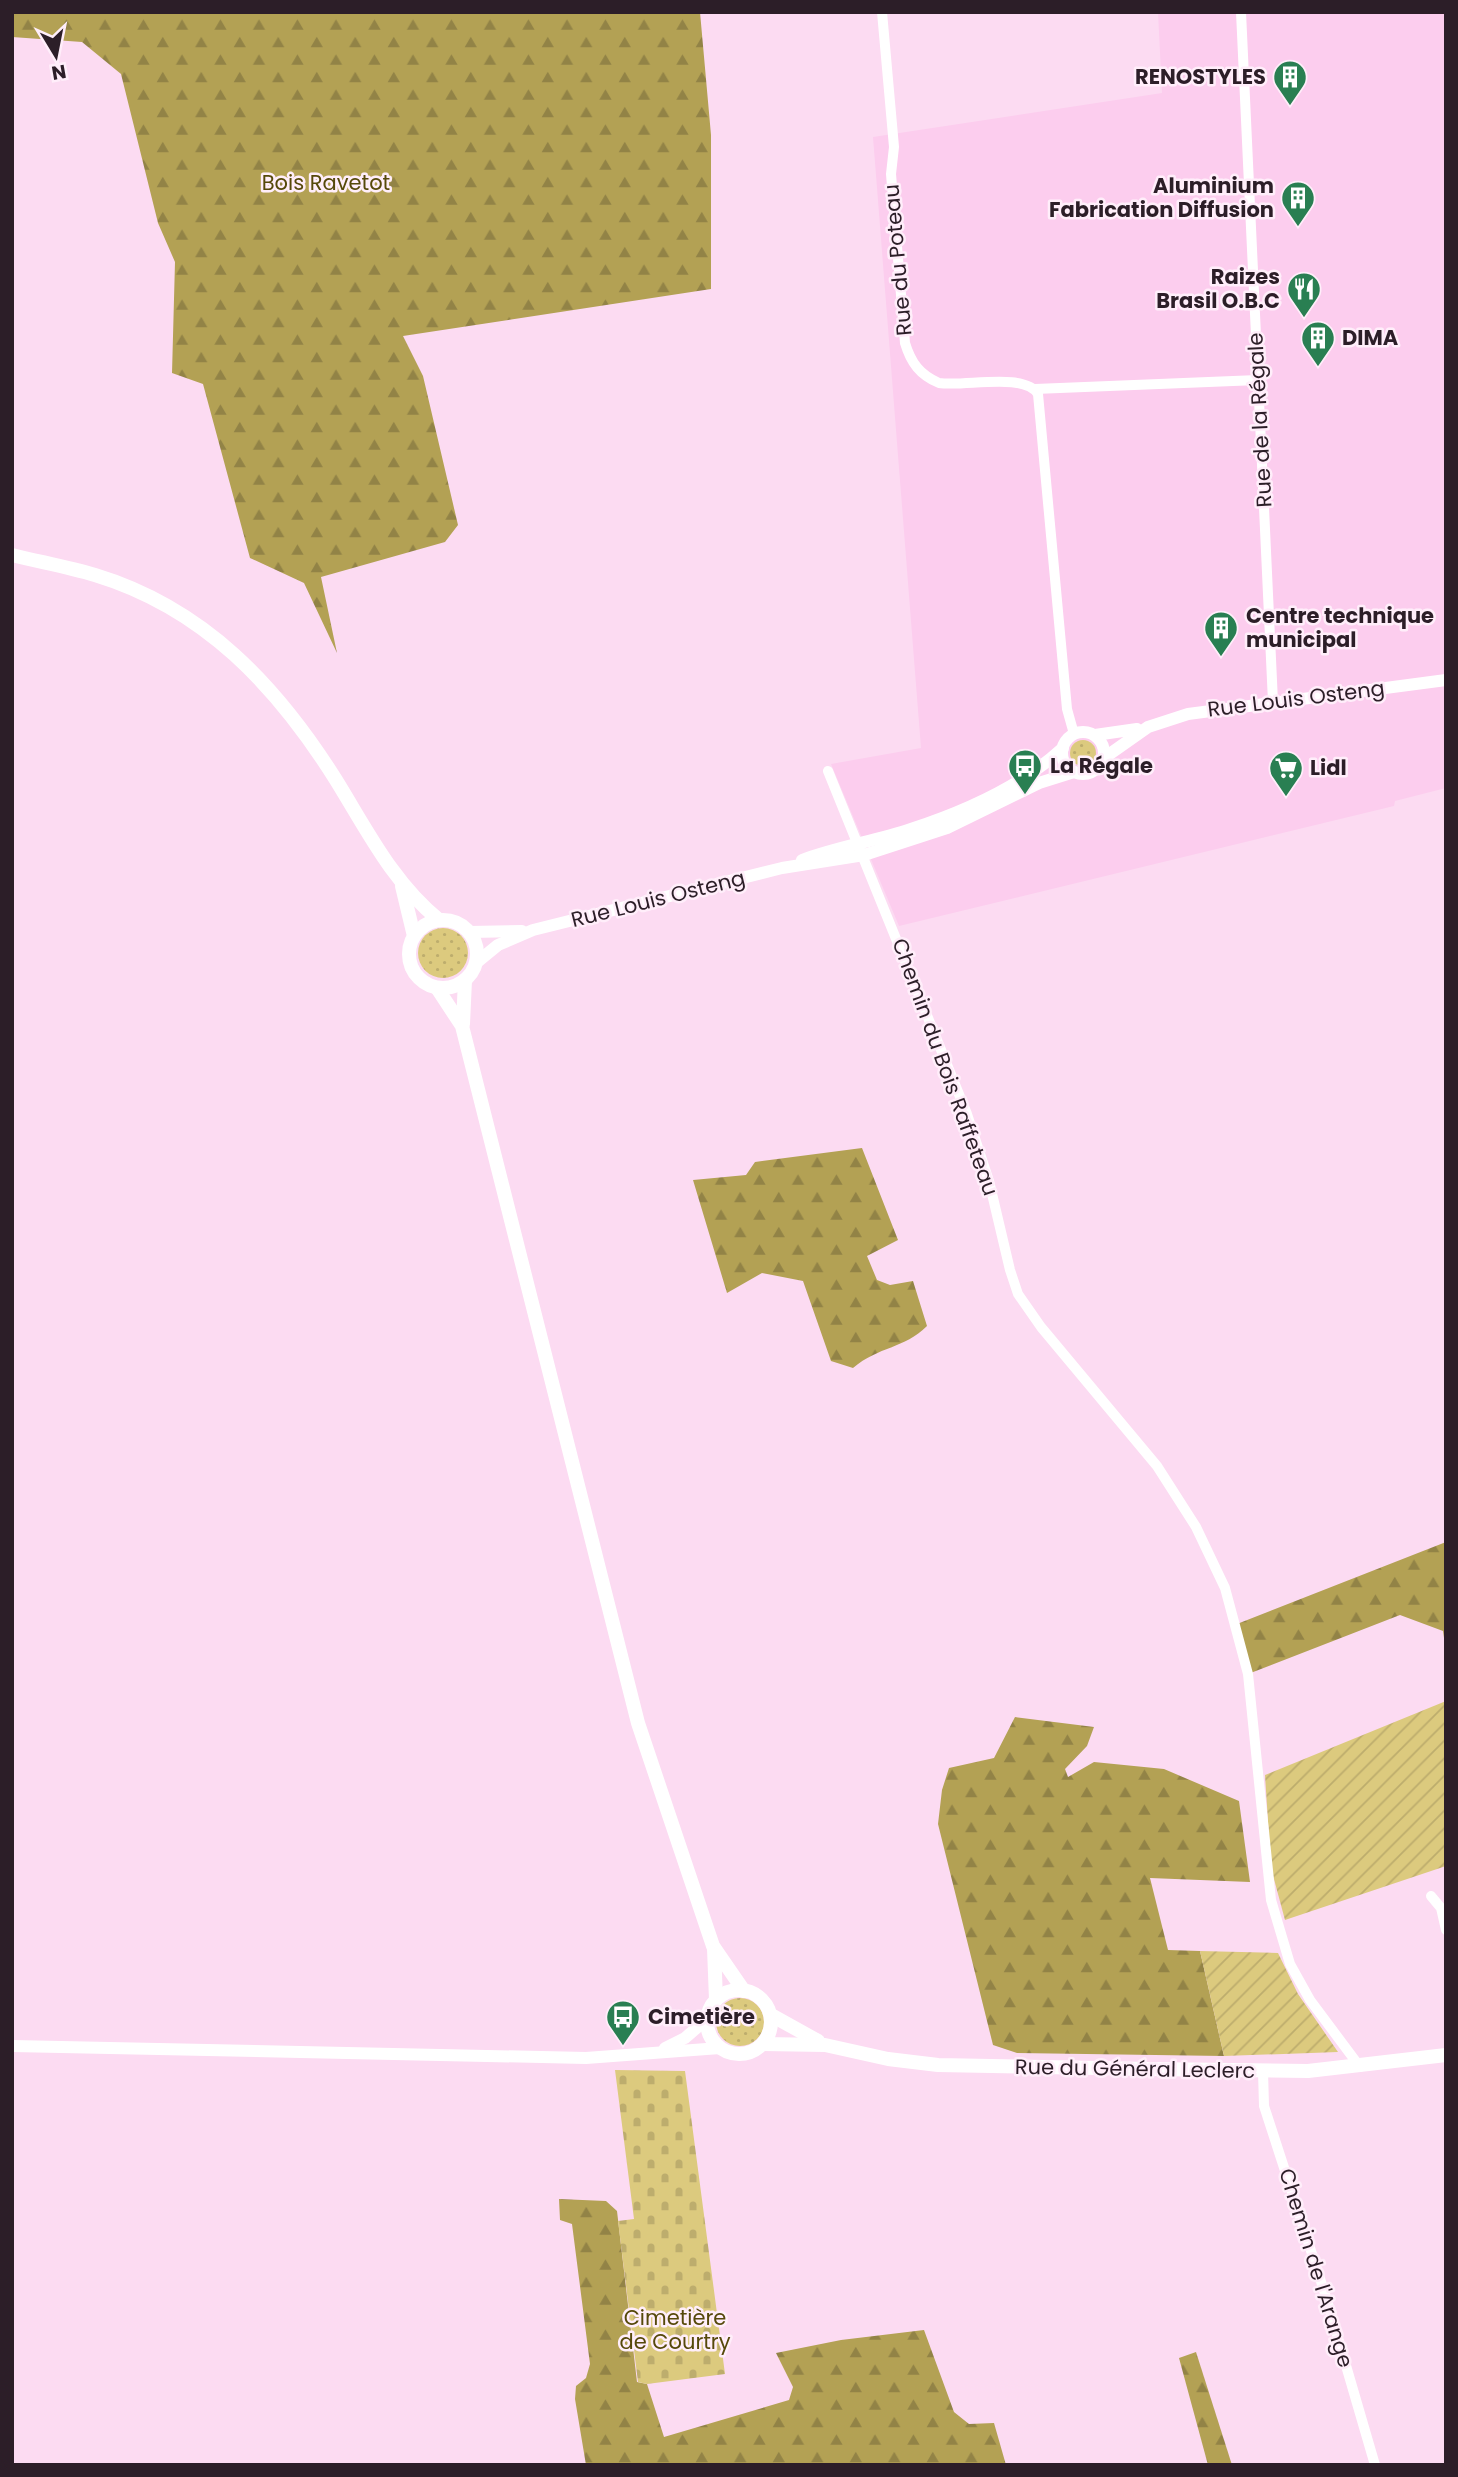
<svg xmlns="http://www.w3.org/2000/svg" width="1458" height="2477" font-family="Poppins,sans-serif">
<defs>
<pattern id="grass-dots" width="8" height="8" patternUnits="userSpaceOnUse" patternTransform="scale(1.75)"><rect width="8" height="8" fill="#dcca7e"/><path d="M2 2h.1M6 6h.1" fill="none" stroke="#bdad6d" stroke-width="1.8" stroke-linecap="round"/></pattern>
<pattern id="forest-firs" width="22" height="20" patternUnits="userSpaceOnUse" patternTransform="scale(1.75)"><rect width="22" height="20" fill="#b3a154"/><path d="M5 1l3.5 6h-7zM16 11l3.5 6h-7z" fill="#928346"/></pattern>
<pattern id="cemetery-stones" width="16" height="16" patternUnits="userSpaceOnUse" patternTransform="scale(1.75)"><rect width="16" height="16" fill="#dcca7e"/><path d="M2 7V4a2 2 0 0 1 4 0v3zM10 15v-3a2 2 0 0 1 4 0v3z" fill="#bdad6d"/></pattern>
<pattern id="garden-furrows" width="10" height="10" patternUnits="userSpaceOnUse" patternTransform="scale(1.75)"><rect width="10" height="10" fill="#dcca7e"/><path d="M-1 1l2-2M0 10L10 0M9 11l2-2" fill="none" stroke="#bdad6d"/></pattern>
</defs>
<rect width="100%" height="100%" fill="#fcdbf2"/>
<!-- built -->
<polygon fill="#fccdee" points="1158,12 1446,12 1446,788 1395,801 1394,806 899,926 831,764 921,748 873,137 1162,93"/>
<!-- grass -->
<g fill="url(#grass-dots)">
<circle cx="1083" cy="753" r="13"/>
<circle cx="443" cy="953" r="25"/>
<circle cx="740" cy="2022" r="24"/>
</g>
<!-- forest -->
<g fill="url(#forest-firs)">
<polygon points="12,12 700,12 711,135 711,289 403,336 423,376 458,525 445,542 321,577 337,653 304,583 250,558 203,384 172,373 175,262 158,223 121,74 82,42 12,37"/>
<path d="M862 1148 898 1240 867 1256 877 1280 890 1285 913 1281 927 1326C904 1349 879 1346 853 1368L831 1361 803 1281 762 1273 727 1293 693 1180 746 1175 755 1162Z"/>
<polygon points="1446,1542 1446,1652 1443,1631 1400,1615 1248,1674 1237,1624"/>
<polygon points="1015,1717 1094,1727 1087,1746 1065,1769 1068,1777 1094,1762 1164,1769 1239,1801 1250,1882 1150,1878 1168,1950 1200,1951 1224,2056 1017,2053 993,2045 938,1824 942,1790 949,1768 994,1758"/>
<polygon points="559,2199 606,2201 617,2211 637,2382 647,2384 664,2437 789,2400 793,2387 776,2353 841,2340 924,2330 954,2412 969,2424 994,2423 1006,2465 586,2465 575,2399 576,2386 586,2378 590,2364 572,2224 560,2220"/>
<polygon points="1196,2352 1232,2465 1208,2465 1179,2358"/>
</g>
<!-- cemetery -->
<polygon fill="url(#cemetery-stones)" points="615,2070 685,2071 725,2374 647,2384 638,2382 618,2221 634,2219"/>
<!-- garden -->
<g fill="url(#garden-furrows)">
<polygon points="1446,1701 1446,1866 1285,1920 1271,1868 1265,1775"/>
<polygon points="1200,1951 1278,1953 1298,1994 1338,2052 1224,2056"/>
</g>
<g fill="none" stroke-linecap="round" stroke-linejoin="round">
<!-- minor -->
<g stroke="#fff" stroke-width="10">
<path d="M882 12 894 147 891 174 905 343C911 363 920 375 939 383 965 387 1024 372 1038 394L1067 709 1074 734"/>
<polyline points="1241,12 1273,702"/>
<polyline points="1035,389 1258,380"/>
<polyline points="828,771 967,1114 989,1181 1010,1270 1018,1294 1041,1327 1157,1466 1196,1527 1225,1588 1248,1674 1271,1900 1290,1964 1310,2000 1360,2067"/>
<polyline points="1431,1896 1441,1908 1446,1930"/>
<polyline points="1263,2071 1264,2106 1326,2297 1375,2465"/>
</g>
<!-- tertiary -->
<g stroke="#fff" stroke-width="12">
<circle cx="1083" cy="753" r="21"/>
<polyline points="1095,735 1137,729"/>
<polyline points="1104,758 1148,727 1188,714 1446,680"/>
<path d="M802 860C837 847 875 841 911 829 963 812 1022 786 1063 748"/>
<polyline points="469,932 522,931"/>
<polyline points="476,963 498,945 533,930 782,868 864,855 947,828 1039,783 1074,772"/>
<polyline points="12,2046 586,2058 720,2048"/>
<polyline points="665,2048 685,2038 708,2018"/>
</g>
<!-- secondary -->
<g stroke="#fff" stroke-width="14">
<path d="M12 555C40 562 68 567 95 575 204 608 277 686 336 780 367 830 393 883 439 920"/>
<polyline points="402,886 414,936"/>
<circle cx="443" cy="954" r="34"/>
<polyline points="437,988 462,1026 638,1723 713,1946 744,1991"/>
<polyline points="463,1024 465,980"/>
<polyline points="714,1948 716,2000"/>
<circle cx="739" cy="2022" r="32"/>
<polyline points="771,2015 818,2041"/>
<polyline points="763,2044 825,2045 888,2059 938,2065 1150,2069 1308,2071 1446,2055"/>
</g>
</g>
<!-- icons -->
<defs>
<g id="building-pin" transform="scale(1.75)"><path d="M0 17L-7.5 6A9.5 9.5 0 1 1 7.5 6Z" fill="#297f52" stroke="#ffeefa"/><path d="M-4-6H4V6H1V3H-1V6H-4ZM-2.5-4.3h1.7v1.8h-1.7ZM.8-4.3h1.7v1.8H.8ZM-2.5-1h1.7V.8h-1.7ZM.8-1h1.7V.8H.8Z" fill="#fff"/></g>
<g id="restaurant-pin" transform="scale(1.75)"><path d="M0 17L-7.5 6A9.5 9.5 0 1 1 7.5 6Z" fill="#297f52" stroke="#ffeefa"/><path d="M-5-6h1v4h1v-4h1v4h1v-4h1v5L-1.5 .5V6h-2V.5L-5-1ZM5-6V6H3V1.5H1.5Q1.5-4 5-6Z" fill="#fff"/></g>
<g id="bus-pin" transform="scale(1.75)"><path d="M0 17L-7.5 6A9.5 9.5 0 1 1 7.5 6Z" fill="#297f52" stroke="#ffeefa"/><path d="M-5-6H5V4H4V6H2V4H-2V6H-4V4H-5ZM-3.5-4V0h7V-4ZM-3.5 1.2v1.5H-2V1.2ZM2 1.2v1.5H3.5V1.2Z" fill="#fff"/></g>
<g id="supermarket-pin" transform="scale(1.75)"><path d="M0 17L-7.5 6A9.5 9.5 0 1 1 7.5 6Z" fill="#297f52" stroke="#ffeefa"/><path d="M-6-5.5h2.5l.6 2H6L4.5 2H-2.5L-4.4-4H-6ZM-1.5 3.2a1.3 1.3 0 1 0 .1 0ZM3 3.2a1.3 1.3 0 1 0 .1 0Z" fill="#fff"/></g>
</defs>
<g fill-rule="evenodd">
<use href="#building-pin" x="1290" y="77"/>
<use href="#building-pin" x="1298" y="198"/>
<use href="#restaurant-pin" x="1304" y="289"/>
<use href="#building-pin" x="1318" y="338"/>
<use href="#building-pin" x="1221" y="628"/>
<use href="#bus-pin" x="1025" y="766"/>
<use href="#supermarket-pin" x="1286" y="768"/>
<use href="#bus-pin" x="623" y="2017"/>
</g>
<g text-anchor="middle" stroke-width="5" stroke-linejoin="round" paint-order="stroke">
<!-- poi labels -->
<g font-size="21" font-weight="bold" fill="#2c1e28" stroke="#ffeefa" text-anchor="start">
<text x="1266" y="84" text-anchor="end">RENOSTYLES</text>
<text x="1274" y="193" text-anchor="end">Aluminium<tspan x="1274" dy="24">Fabrication Diffusion</tspan></text>
<text x="1280" y="284" text-anchor="end">Raizes<tspan x="1280" dy="24">Brasil O.B.C</tspan></text>
<text x="1342" y="345">DIMA</text>
<text x="1246" y="623">Centre technique<tspan x="1246" dy="24">municipal</tspan></text>
<text x="1050" y="773">La Régale</text>
<text x="1310" y="775">Lidl</text>
<text x="648" y="2024">Cimetière</text>
</g>
<!-- park labels -->
<g font-size="21" fill="#56490a" stroke="#ffeefa">
<text x="326" y="190">Bois Ravetot</text>
<text x="675" y="2325">Cimetière<tspan x="675" dy="24">de Courtry</tspan></text>
</g>
<!-- street labels -->
<g font-size="21" fill="#2c1e28" stroke="#ffeefa">
<text transform="translate(898 260) rotate(-95)" y="7">Rue du Poteau</text>
<text transform="translate(1260 420) rotate(-93)" y="7">Rue de la Régale</text>
<text transform="translate(1296 699) rotate(-7)" y="7">Rue Louis Osteng</text>
<text transform="translate(658 899) rotate(-14)" y="7">Rue Louis Osteng</text>
<text transform="translate(945 1067) rotate(70)" y="7">Chemin du Bois Raffeteau</text>
<text transform="translate(1135 2069) rotate(1)" y="7">Rue du Général Leclerc</text>
<text transform="translate(1316 2268) rotate(73)" y="7">Chemin de l'Arange</text>
</g>
</g>
<!-- border -->
<rect width="1458" height="2477" fill="none" stroke="#2c1e28" stroke-width="28"/>
<!-- north arrow -->
<g transform="translate(56 56) rotate(170)" stroke="#ffeefa" stroke-width="5" paint-order="stroke">
<path d="M0-5L12 26L0 18L-12 26Z" fill="#2c1e28"/>
<text y="-10" font-size="19" font-weight="bold" text-anchor="middle" fill="#2c1e28">N</text>
</g>
</svg>
